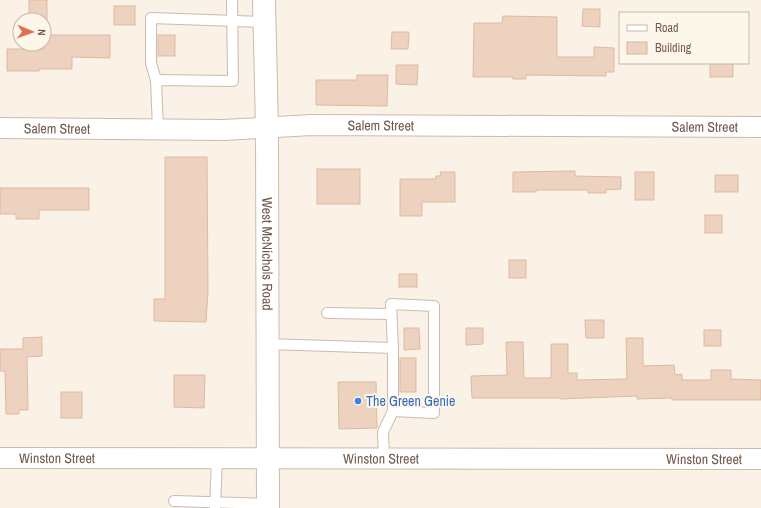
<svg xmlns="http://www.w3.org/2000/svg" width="761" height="508" font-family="'Archivo Narrow',sans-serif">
<rect width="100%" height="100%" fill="#faf2e6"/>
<!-- building -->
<g fill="#edd2c0" stroke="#dfb9a1">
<rect x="29" y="0" width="18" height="20"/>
<rect x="114" y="6" width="21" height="19"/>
<polygon points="583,9 600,9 600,27 582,26"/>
<polygon points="503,16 557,17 557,57 594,57 594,47 614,48 614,72 606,72 606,76 526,75 526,79 513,79 513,77 473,77 474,23 502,23"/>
<polygon points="392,32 409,32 408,49 391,49"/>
<polygon points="44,35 110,35 110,58 72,57 72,69 39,69 39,71 7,71 7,49 44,49"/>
<rect x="158" y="35" width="17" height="21"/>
<rect x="710" y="63" width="23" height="14"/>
<polygon points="396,65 418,65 417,85 396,84"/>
<polygon points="357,75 388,75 387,106 316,105 316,80 357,80"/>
<polygon points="165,157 207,157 208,292 206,322 154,321 154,299 165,299"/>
<rect x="317" y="169" width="43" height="35"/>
<polygon points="575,171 575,176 621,177 621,189 606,190 606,193 588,193 588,190 536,190 536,192 513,192 513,172"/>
<polygon points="440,172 455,172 455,202 422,202 422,216 400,216 400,179 436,179 436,176 441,176"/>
<rect x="635" y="172" width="19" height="28"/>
<rect x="715" y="175" width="23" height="17"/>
<polygon points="0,188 89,188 89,210 39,210 39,219 16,219 16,214 0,214"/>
<rect x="705" y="215" width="17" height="18"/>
<rect x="509" y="260" width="17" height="18"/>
<rect x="399" y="274" width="18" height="13"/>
<polygon points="585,320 604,320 604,338 586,338"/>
<polygon points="404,328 419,328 420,349 404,350"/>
<polygon points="466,328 483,328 483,344 466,345"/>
<rect x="704" y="330" width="17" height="16"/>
<polygon points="42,337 42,356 27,357 28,410 19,410 19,414 6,414 5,371 0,371 0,349 23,349 23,338"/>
<polygon points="626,338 643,338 643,366 674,365 675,375 682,374 682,380 711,380 711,370 731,370 731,379 761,380 761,400 672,400 672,398 637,399 637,396 560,399 560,398 472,398 471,376 507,375 506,342 523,342 524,378 551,378 551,344 568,344 568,373 577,373 577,380 627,379"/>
<rect x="400" y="358" width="16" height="34"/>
<polygon points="174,375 205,375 204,408 174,407"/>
<polygon points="338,382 376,382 377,428 339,429"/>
<rect x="61" y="392" width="21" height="26"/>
</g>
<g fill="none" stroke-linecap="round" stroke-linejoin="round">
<!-- lane casing -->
<g stroke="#cbbaad" stroke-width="12">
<g id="lane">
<polyline points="156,80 151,63 151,18 264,22"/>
<polyline points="158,129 156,80 233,81 232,0"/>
<polyline points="327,313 391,314"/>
<polyline points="267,344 393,348 391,304 434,306 434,413 393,411 393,348"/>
<polyline points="384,459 383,432 393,411"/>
<polyline points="174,501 268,504"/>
<polyline points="215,508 217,459"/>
</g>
</g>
<!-- street casing -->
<g stroke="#cbbaad" stroke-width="22">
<g id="street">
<path id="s1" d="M0 128 223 130 312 125 761 127"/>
<path id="s2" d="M0 458 761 459"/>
</g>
</g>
<!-- secondary casing -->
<g stroke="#cdbbab" stroke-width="24">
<g id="secondary">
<path id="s3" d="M264 0 267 128 268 508"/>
</g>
</g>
<!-- lane -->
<use href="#lane" stroke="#fff" stroke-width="10"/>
<!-- street -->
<use href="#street" stroke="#fff" stroke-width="20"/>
<!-- secondary -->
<use href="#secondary" stroke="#fff" stroke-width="22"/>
</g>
<!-- markers -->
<circle fill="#3f7fe0" stroke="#fdf7eb" stroke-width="1.5" cx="358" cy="401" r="4"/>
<g text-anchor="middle" stroke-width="4" stroke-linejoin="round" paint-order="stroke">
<!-- street labels -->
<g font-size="14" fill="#715a4d" stroke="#fdf7eb">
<text dy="5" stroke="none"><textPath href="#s1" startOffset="381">Salem Street</textPath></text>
<text dy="5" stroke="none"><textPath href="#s1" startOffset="705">Salem Street</textPath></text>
<text dy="5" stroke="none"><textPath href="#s1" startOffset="57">Salem Street</textPath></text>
<text dy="5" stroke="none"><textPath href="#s3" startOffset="254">West McNichols Road</textPath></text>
<text dy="5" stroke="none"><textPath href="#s2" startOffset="57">Winston Street</textPath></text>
<text dy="5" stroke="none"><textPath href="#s2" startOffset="381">Winston Street</textPath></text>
<text dy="5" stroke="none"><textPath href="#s2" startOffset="704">Winston Street</textPath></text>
</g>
<!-- shop labels -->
<g font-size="14" fill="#366cbe" stroke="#fdf7eb" text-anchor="start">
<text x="366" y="406">The Green Genie</text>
</g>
</g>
<!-- legend -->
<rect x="619" y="12" width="130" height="52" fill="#fdf7eb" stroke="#c5b8ac"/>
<rect x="627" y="25" width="20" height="6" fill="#ffffff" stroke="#c5b8ac"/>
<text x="655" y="32" font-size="12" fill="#715a4d">Road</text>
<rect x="627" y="42" width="20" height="12" fill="#edd2c0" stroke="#c5b8ac"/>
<text x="655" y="52" font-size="12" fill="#715a4d">Building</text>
<!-- north arrow -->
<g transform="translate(32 32) rotate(92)"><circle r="19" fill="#fdf7eb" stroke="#c5b8ac"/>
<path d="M0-3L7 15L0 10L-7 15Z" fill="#da7455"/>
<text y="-6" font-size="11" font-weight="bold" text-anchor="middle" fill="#715a4d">N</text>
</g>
</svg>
